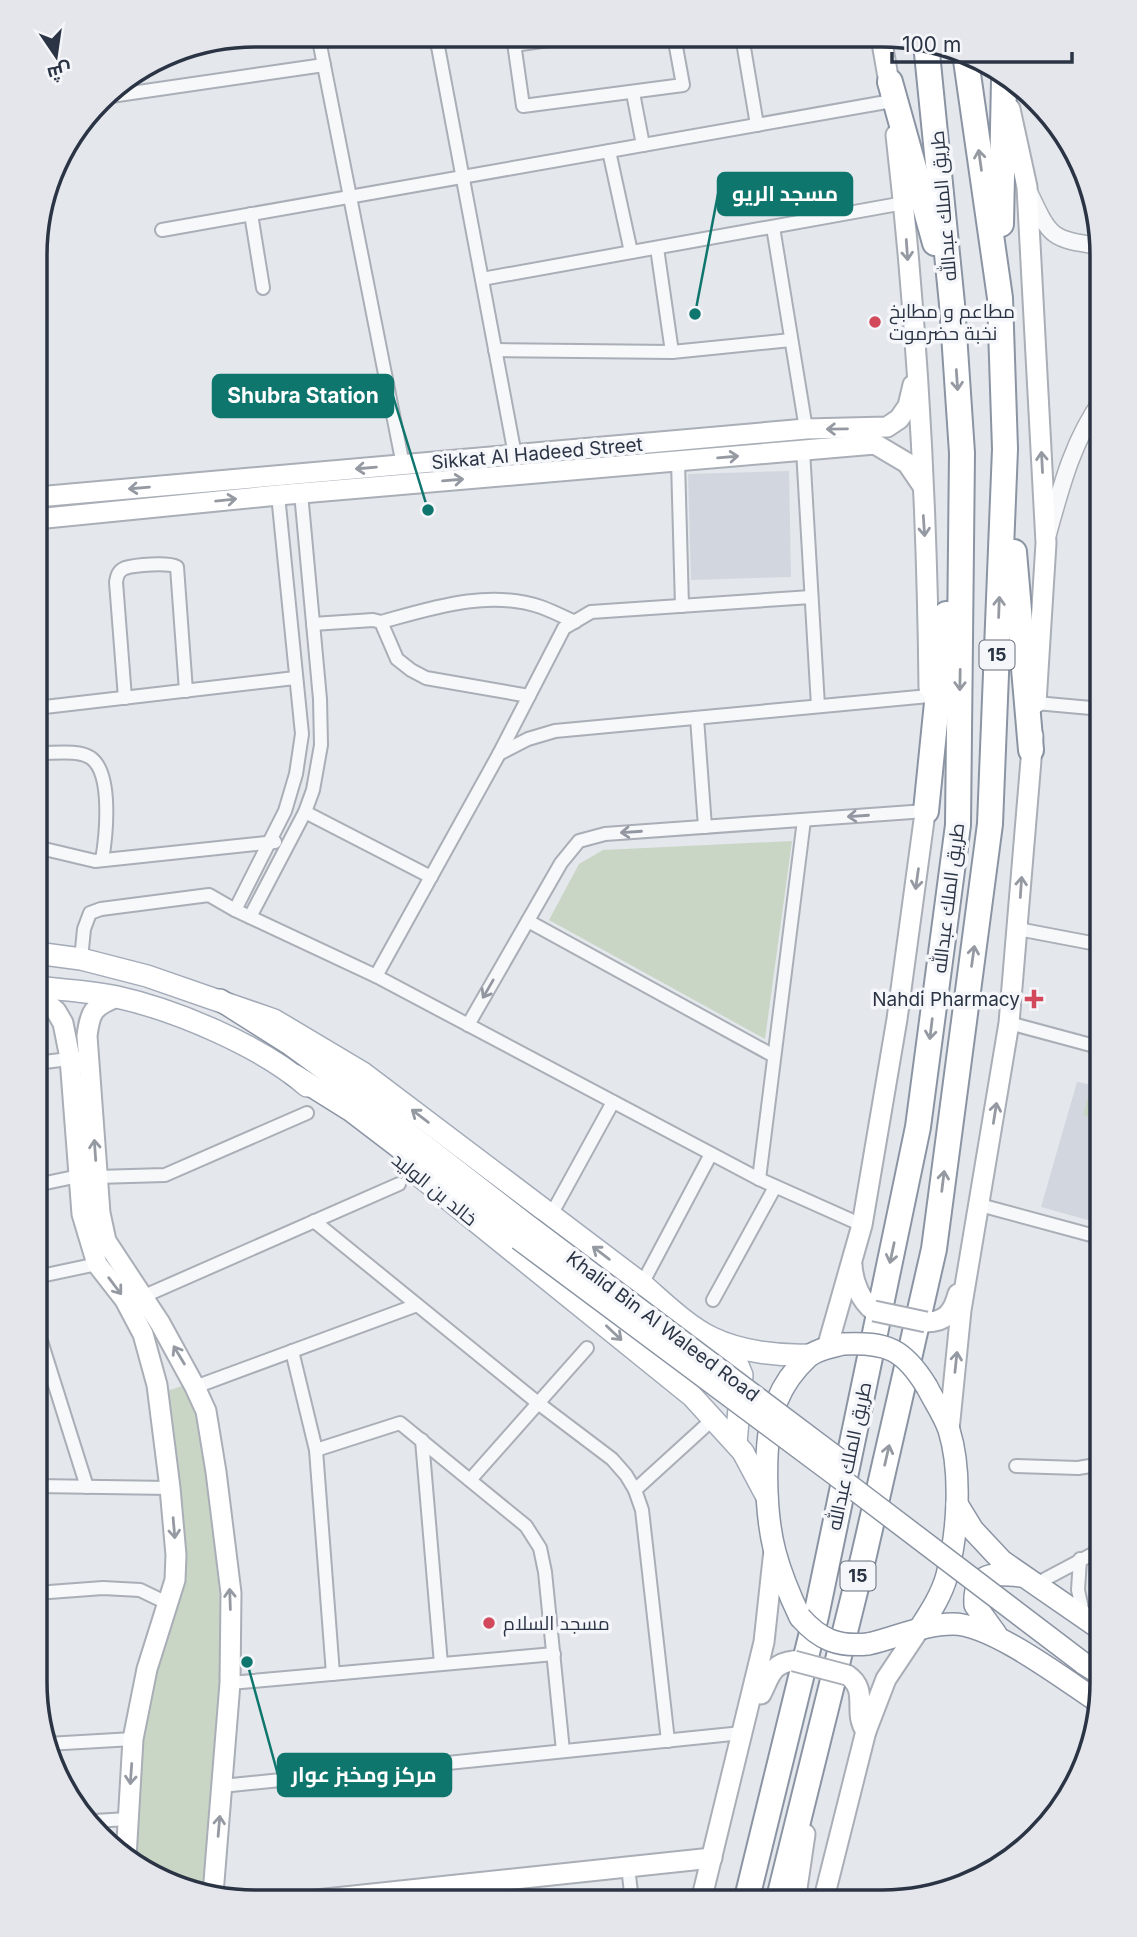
<svg xmlns="http://www.w3.org/2000/svg" width="1137" height="1937" font-family="Inter,Cairo,sans-serif">
<rect width="100%" height="100%" fill="#e4e7ec"/>
<!-- built -->
<g fill="#d2d6de">
<polygon points="789,471 791,577 691,580 688,474"/>
<polygon points="1095,1059 1102,1061 1102,1224 1041,1207 1077,1082 1088,1084"/>
</g>
<!-- green -->
<g fill="#c9d6c5">
<polygon points="792,841 765,1039 549,920 579,864 603,850"/>
<polygon points="1093,1080 1102,1082 1102,1121 1083,1115"/>
<polygon points="185,1385 197,1420 204,1451 220,1598 220,1712 205,1891 136,1862 144,1724 173,1591 161,1393"/>
</g>
<g fill="none" stroke-linecap="round" stroke-linejoin="round">
<!-- minor casing -->
<g stroke="#a9aeb7" stroke-width="16">
<g id="minor">
<polyline points="318,35 403,465"/>
<polyline points="436,36 515,455"/>
<polyline points="513,36 523,106 683,85 674,36"/>
<polyline points="742,36 757,125"/>
<polyline points="514,45 576,36"/>
<polyline points="633,93 643,145"/>
<polyline points="104,97 324,65"/>
<polyline points="609,151 631,252"/>
<polyline points="251,214 263,288"/>
<polyline points="773,227 806,429"/>
<polyline points="162,230 892,101"/>
<polyline points="657,248 672,352"/>
<polyline points="482,279 904,203"/>
<polyline points="495,350 672,352 791,340"/>
<polyline points="803,450 818,706"/>
<polyline points="678,461 682,606"/>
<path d="M381 622C432 608 488 589 541 607 552 611 564 617 575 622"/>
<polyline points="313,624 373,620 381,622 397,659 411,670 426,678 529,696"/>
<path d="M125 698 116 582C117 576 118 571 125 568 135 565 168 562 177 567L186 691"/>
<polyline points="1036,703 1102,709"/>
<polyline points="36,708 295,678"/>
<polyline points="697,718 705,827"/>
<path d="M36 753C51 754 78 749 91 758 113 774 106 837 102 860"/>
<polyline points="499,754 564,628 591,612 811,597"/>
<polyline points="305,812 431,877"/>
<polyline points="36,847 95,861 275,842"/>
<polyline points="235,910 285,811 296,774 302,734 278,495"/>
<polyline points="250,917 305,812 313,790 321,745 320,699 301,493"/>
<polyline points="528,921 774,1056"/>
<polyline points="1018,929 1102,945"/>
<polyline points="81,959 84,929 90,913 101,909 209,895 235,910 376,976 759,1179 862,1225"/>
<polyline points="376,976 499,754 528,739 555,731 929,696"/>
<polyline points="1009,1023 1102,1048"/>
<polyline points="468,1025 561,863 579,841 605,834 926,811"/>
<polyline points="36,1063 77,1058"/>
<polyline points="96,1177 165,1175 307,1113"/>
<polyline points="759,1179 804,820"/>
<polyline points="36,1185 79,1176"/>
<polyline points="980,1205 1102,1238"/>
<polyline points="551,1215 613,1102"/>
<polyline points="314,1221 538,1403 612,1459 626,1475 635,1490 642,1510 668,1741"/>
<polyline points="36,1277 97,1264"/>
<polyline points="642,1284 711,1154"/>
<polyline points="142,1297 399,1184"/>
<polyline points="713,1300 775,1187"/>
<polyline points="35,1322 87,1487"/>
<polyline points="292,1351 316,1450 333,1674"/>
<polyline points="195,1387 417,1305"/>
<polyline points="422,1440 441,1664"/>
<polyline points="316,1450 400,1423 526,1526 540,1548 545,1572 563,1751"/>
<polyline points="1016,1466 1078,1468 1102,1464"/>
<polyline points="470,1480 587,1348"/>
<polyline points="35,1486 170,1488"/>
<polyline points="635,1490 713,1419"/>
<polyline points="1080,1559 1078,1590 1084,1618"/>
<polyline points="1034,1585 1102,1549"/>
<polyline points="36,1593 103,1588 140,1590 167,1603"/>
<polyline points="35,1596 35,1549"/>
<polyline points="230,1683 554,1654"/>
<polyline points="47,1744 133,1739"/>
<polyline points="222,1786 742,1733"/>
<polyline points="94,1821 128,1819"/>
<polyline points="628,1867 632,1901"/>
<polyline points="481,1883 484,1901"/>
</g>
</g>
<!-- tertiary casing -->
<g stroke="#a9aeb7" stroke-width="19">
<g id="tertiary">
<path d="M1030 194C1051 239 1052 239 1100 246"/>
<path d="M1048 534C1061 487 1073 440 1102 400"/>
</g>
</g>
<!-- secondary casing -->
<g stroke="#a9aeb7" stroke-width="23">
<g id="secondary">
<polyline points="881,37 891,94"/>
<polyline points="1010,109 1027,187 1046,543 1036,703"/>
<path d="M896 135C917 318 927 503 929 688"/>
<polyline points="37,497 806,429 887,427 899,419 908,406 913,385"/>
<polyline points="36,519 278,495 875,444 907,463 922,485"/>
<polyline points="36,994 56,1011 63,1023 70,1058 82,1214 97,1264 125,1300 143,1334 157,1385 170,1488 176,1555 175,1580 147,1669 133,1739 126,1858"/>
<path d="M117 997C93 1006 90 1012 87 1036L100 1213 106 1241 160 1323 195 1387 206 1411 216 1472 231 1593 230 1683 213 1894"/>
<path d="M852 1265C853 1282 860 1300 874 1311"/>
<path d="M926 1322C946 1322 953 1312 958 1294"/>
<polyline points="827,1348 862,1225 897,1019 927,798"/>
<polyline points="949,1430 961,1310 1009,1023 1033,736"/>
<path d="M847 1675C870 1690 852 1712 866 1731"/>
<path d="M761 1694C770 1677 771 1663 794 1661"/>
<polyline points="316,1900 712,1858"/>
<polyline points="701,1901 764,1642 774,1550"/>
<polyline points="795,1902 805,1834"/>
<polyline points="823,1902 866,1731 886,1679 920,1628"/>
</g>
</g>
<!-- primary casing -->
<g stroke="#a3abb8" stroke-width="24">
<g id="primary">
<path d="M36 953 81 959 147 976 274 1020 363 1073 642 1284C664 1303 686 1325 712 1338 741 1352 779 1356 810 1355"/>
<path d="M36 987C62 990 90 991 117 997 176 1010 261 1046 307 1086"/>
<polyline points="411,1169 692,1396 743,1452 767,1497"/>
<polyline points="715,1340 737,1363 742,1375 736,1443"/>
</g>
</g>
<!-- trunk casing -->
<g stroke="#8b94a3" stroke-width="24">
<g id="trunk">
<polyline points="220,1000 291,1045 354,1091 531,1228"/>
<polyline points="294,1075 350,1110 519,1239"/>
<polyline points="957,1504 973,1530 1002,1561 1102,1630"/>
<path d="M800 1617C790 1596 781 1575 775 1552 765 1514 762 1437 777 1401 783 1386 795 1369 808 1357 817 1349 832 1347 843 1344"/>
<path d="M920 1628C931 1611 942 1594 947 1575 958 1532 962 1472 949 1430 944 1415 934 1401 927 1387"/>
<path d="M996 1634 975 1605C973 1571 995 1573 1021 1576"/>
<path d="M868 1644C896 1638 923 1624 953 1624 992 1624 1065 1680 1100 1703"/>
<polyline points="1083,1663 1102,1675"/>
</g>
</g>
<!-- motorway casing -->
<g stroke="#8b94a3" stroke-width="28">
<g id="motorway">
<polyline points="890,82 935,243"/>
<polyline points="1001,224 1004,80"/>
<polyline points="1014,552 1031,750"/>
<polyline points="926,811 946,614"/>
<polyline points="746,1902 816,1616 918,1127 958,825 962,453 952,304 926,43"/>
<polyline points="778,1902 864,1555 934,1249 990,824 1005,449 1000,298 966,60"/>
</g>
</g>
<!-- minor -->
<use href="#minor" stroke="#f7f8fa" stroke-width="12"/>
<!-- tertiary -->
<use href="#tertiary" stroke="#f7f8fa" stroke-width="16"/>
<!-- secondary -->
<use href="#secondary" stroke="#fff" stroke-width="19"/>
<!-- primary -->
<use href="#primary" stroke="#fff" stroke-width="21"/>
<!-- trunk -->
<use href="#trunk" stroke="#fff" stroke-width="21"/>
<!-- motorway -->
<use href="#motorway" stroke="#fff" stroke-width="24"/>
<!-- secondary-bridge casing -->
<g stroke="#a9aeb7" stroke-width="23" stroke-linecap="butt">
<g id="secondary-bridge">
<polyline points="874,1311 926,1322"/>
<polyline points="794,1661 847,1675"/>
</g>
</g>
<!-- trunk-bridge casing -->
<g stroke="#8b94a3" stroke-width="24" stroke-linecap="butt">
<g id="trunk-bridge">
<polyline points="531,1228 845,1464"/>
<polyline points="519,1239 833,1473 1083,1663"/>
<path d="M843 1344C887 1342 904 1349 927 1387"/>
<path d="M800 1617C820 1640 838 1647 868 1644"/>
</g>
</g>
<!-- secondary-bridge -->
<use href="#secondary-bridge" stroke="#fff" stroke-width="19"/>
<!-- trunk-bridge -->
<use href="#trunk-bridge" stroke="#fff" stroke-width="21"/>
</g>
<!-- one-way arrows -->
<defs><path id="oneway-shaft" d="M-6 0H5M1.5-3L5.5 0L1.5 3" fill="none" stroke-width="1.6" stroke-linecap="round" stroke-linejoin="round" transform="scale(1.75)"/></defs>
<g stroke="#959aa2">
<use href="#oneway-shaft" transform="translate(980 160) rotate(-98)"/>
<use href="#oneway-shaft" transform="translate(907 250) rotate(86)"/>
<use href="#oneway-shaft" transform="translate(957 380) rotate(86)"/>
<use href="#oneway-shaft" transform="translate(837 429) rotate(179)"/>
<use href="#oneway-shaft" transform="translate(728 457) rotate(-5)"/>
<use href="#oneway-shaft" transform="translate(1042 462) rotate(-93)"/>
<use href="#oneway-shaft" transform="translate(366 468) rotate(175)"/>
<use href="#oneway-shaft" transform="translate(453 480) rotate(-5)"/>
<use href="#oneway-shaft" transform="translate(139 488) rotate(175)"/>
<use href="#oneway-shaft" transform="translate(226 500) rotate(-6)"/>
<use href="#oneway-shaft" transform="translate(924 526) rotate(86)"/>
<use href="#oneway-shaft" transform="translate(999 607) rotate(-88)"/>
<use href="#oneway-shaft" transform="translate(960 680) rotate(91)"/>
<use href="#oneway-shaft" transform="translate(917 879) rotate(98)"/>
<use href="#oneway-shaft" transform="translate(1021 887) rotate(-86)"/>
<use href="#oneway-shaft" transform="translate(973 956) rotate(-82)"/>
<use href="#oneway-shaft" transform="translate(931 1029) rotate(97)"/>
<use href="#oneway-shaft" transform="translate(995 1113) rotate(-81)"/>
<use href="#oneway-shaft" transform="translate(420 1116) rotate(-143)"/>
<use href="#oneway-shaft" transform="translate(95 1150) rotate(-94)"/>
<use href="#oneway-shaft" transform="translate(943 1181) rotate(-83)"/>
<use href="#oneway-shaft" transform="translate(601 1253) rotate(-143)"/>
<use href="#oneway-shaft" transform="translate(892 1253) rotate(102)"/>
<use href="#oneway-shaft" transform="translate(115 1286) rotate(53)"/>
<use href="#oneway-shaft" transform="translate(614 1333) rotate(43)"/>
<use href="#oneway-shaft" transform="translate(179 1355) rotate(-121)"/>
<use href="#oneway-shaft" transform="translate(956 1362) rotate(-84)"/>
<use href="#oneway-shaft" transform="translate(887 1455) rotate(-77)"/>
<use href="#oneway-shaft" transform="translate(174 1528) rotate(85)"/>
<use href="#oneway-shaft" transform="translate(230 1599) rotate(-92)"/>
<use href="#oneway-shaft" transform="translate(131 1774) rotate(94)"/>
<use href="#oneway-shaft" transform="translate(219 1826) rotate(-85)"/>
</g>
<g stroke="#9196a0">
<use href="#oneway-shaft" transform="translate(858 816) rotate(176)"/>
<use href="#oneway-shaft" transform="translate(631 832) rotate(176)"/>
<use href="#oneway-shaft" transform="translate(488 989) rotate(120)"/>
</g>
<!-- markers -->
<g fill="#d1495b" stroke="#f4f6f9" stroke-width="2.5">
<circle cx="875" cy="322" r="7"/>
<path d="M1030.5 988.5h7v7h7v7h-7v7h-7v-7h-7v-7h7z"/>
<circle cx="489" cy="1623" r="7"/>
</g>
<g text-anchor="middle" stroke-width="7" stroke-linejoin="round" paint-order="stroke">
<!-- shield labels -->
<g fill="#f4f6f9" stroke="#676e7b" stroke-width="2">
<rect x="979.5" y="640.5" width="35" height="29" rx="5"/>
<rect x="840.5" y="1561.5" width="35" height="29" rx="5"/>
</g>
<g font-size="18" font-weight="bold" fill="#2b3445">
<text x="997" y="661">15</text>
<text x="858" y="1582">15</text>
</g>
<!-- street labels -->
<g font-size="19" fill="#2b3445" stroke="#f4f6f9">
<text transform="translate(943 206) rotate(-95)" y="7">طريق الملك عبدالله</text>
<text transform="translate(537 453) rotate(-5)" y="7">Sikkat Al Hadeed Street</text>
<text transform="translate(948 898) rotate(-83)" y="7">طريق الملك عبدالله</text>
<text transform="translate(435 1189) rotate(39)" y="7">خالد بن الوليد</text>
<text transform="translate(663 1326) rotate(37)" y="7">Khalid Bin Al Waleed Road</text>
<text transform="translate(849 1456) rotate(-78)" y="7">طريق الملك عبدالله</text>
</g>
<!-- poi labels -->
<g font-size="19" fill="#2b3445" stroke="#f4f6f9" text-anchor="start">
<text x="889" y="318">مطاعم و مطابخ<tspan x="889" dy="22">نخبة حضرموت</tspan></text>
<text x="1020" y="1006" text-anchor="end">Nahdi Pharmacy</text>
<text x="503" y="1630">مسجد السلام</text>
</g>
</g>
<!-- crop -->
<path d="M0 0H1137V1937H0ZM255 47H882A208 208 0 0 1 1090 255V1682A208 208 0 0 1 882 1890H255A208 208 0 0 1 47 1682V255A208 208 0 0 1 255 47Z" fill="#e4e6eb" fill-rule="evenodd"/>
<path fill="none" stroke="#2b3445" stroke-width="3.5" d="M255 47H882A208 208 0 0 1 1090 255V1682A208 208 0 0 1 882 1890H255A208 208 0 0 1 47 1682V255A208 208 0 0 1 255 47Z"/>
<!-- callouts -->
<path fill="none" stroke="#0f766e" stroke-width="2.5" d="M695 314L718 194M428 510L393 396M247 1662L278 1775"/>
<g fill="#0f766e" stroke="#f4f6f9" stroke-width="2.5">
<circle cx="695" cy="314" r="7"/>
<circle cx="428" cy="510" r="7"/>
<circle cx="247" cy="1662" r="7"/>
</g>
<g fill="#0f766e" stroke="#0f766e" stroke-width="2.5">
<rect x="718" y="173" width="134" height="42" rx="7"/>
<rect x="213" y="375" width="180" height="42" rx="7"/>
<rect x="278" y="1754" width="173" height="42" rx="7"/>
</g>
<g font-size="21" text-anchor="middle" font-weight="bold" fill="#fff">
<text x="785" y="201">مسجد الريو</text>
<text x="303" y="403">Shubra Station</text>
<text x="364" y="1782">مركز ومخبز عوار</text>
</g>
<!-- north arrow -->
<g transform="translate(56 56) rotate(167)" stroke="#f4f6f9" stroke-width="5" paint-order="stroke">
<path d="M0-5L12 26L0 18L-12 26Z" fill="#2b3445"/>
<text y="-10" font-size="19" font-weight="bold" text-anchor="middle" fill="#2b3445">ش</text>
</g>
<!-- scale -->
<path d="M892 52v10h180v-10" fill="none" stroke="#2b3445" stroke-width="3.5"/>
<text x="902" y="52" font-size="21" fill="#2b3445" stroke="#f4f6f9" stroke-width="5" paint-order="stroke">100 m</text>
</svg>
